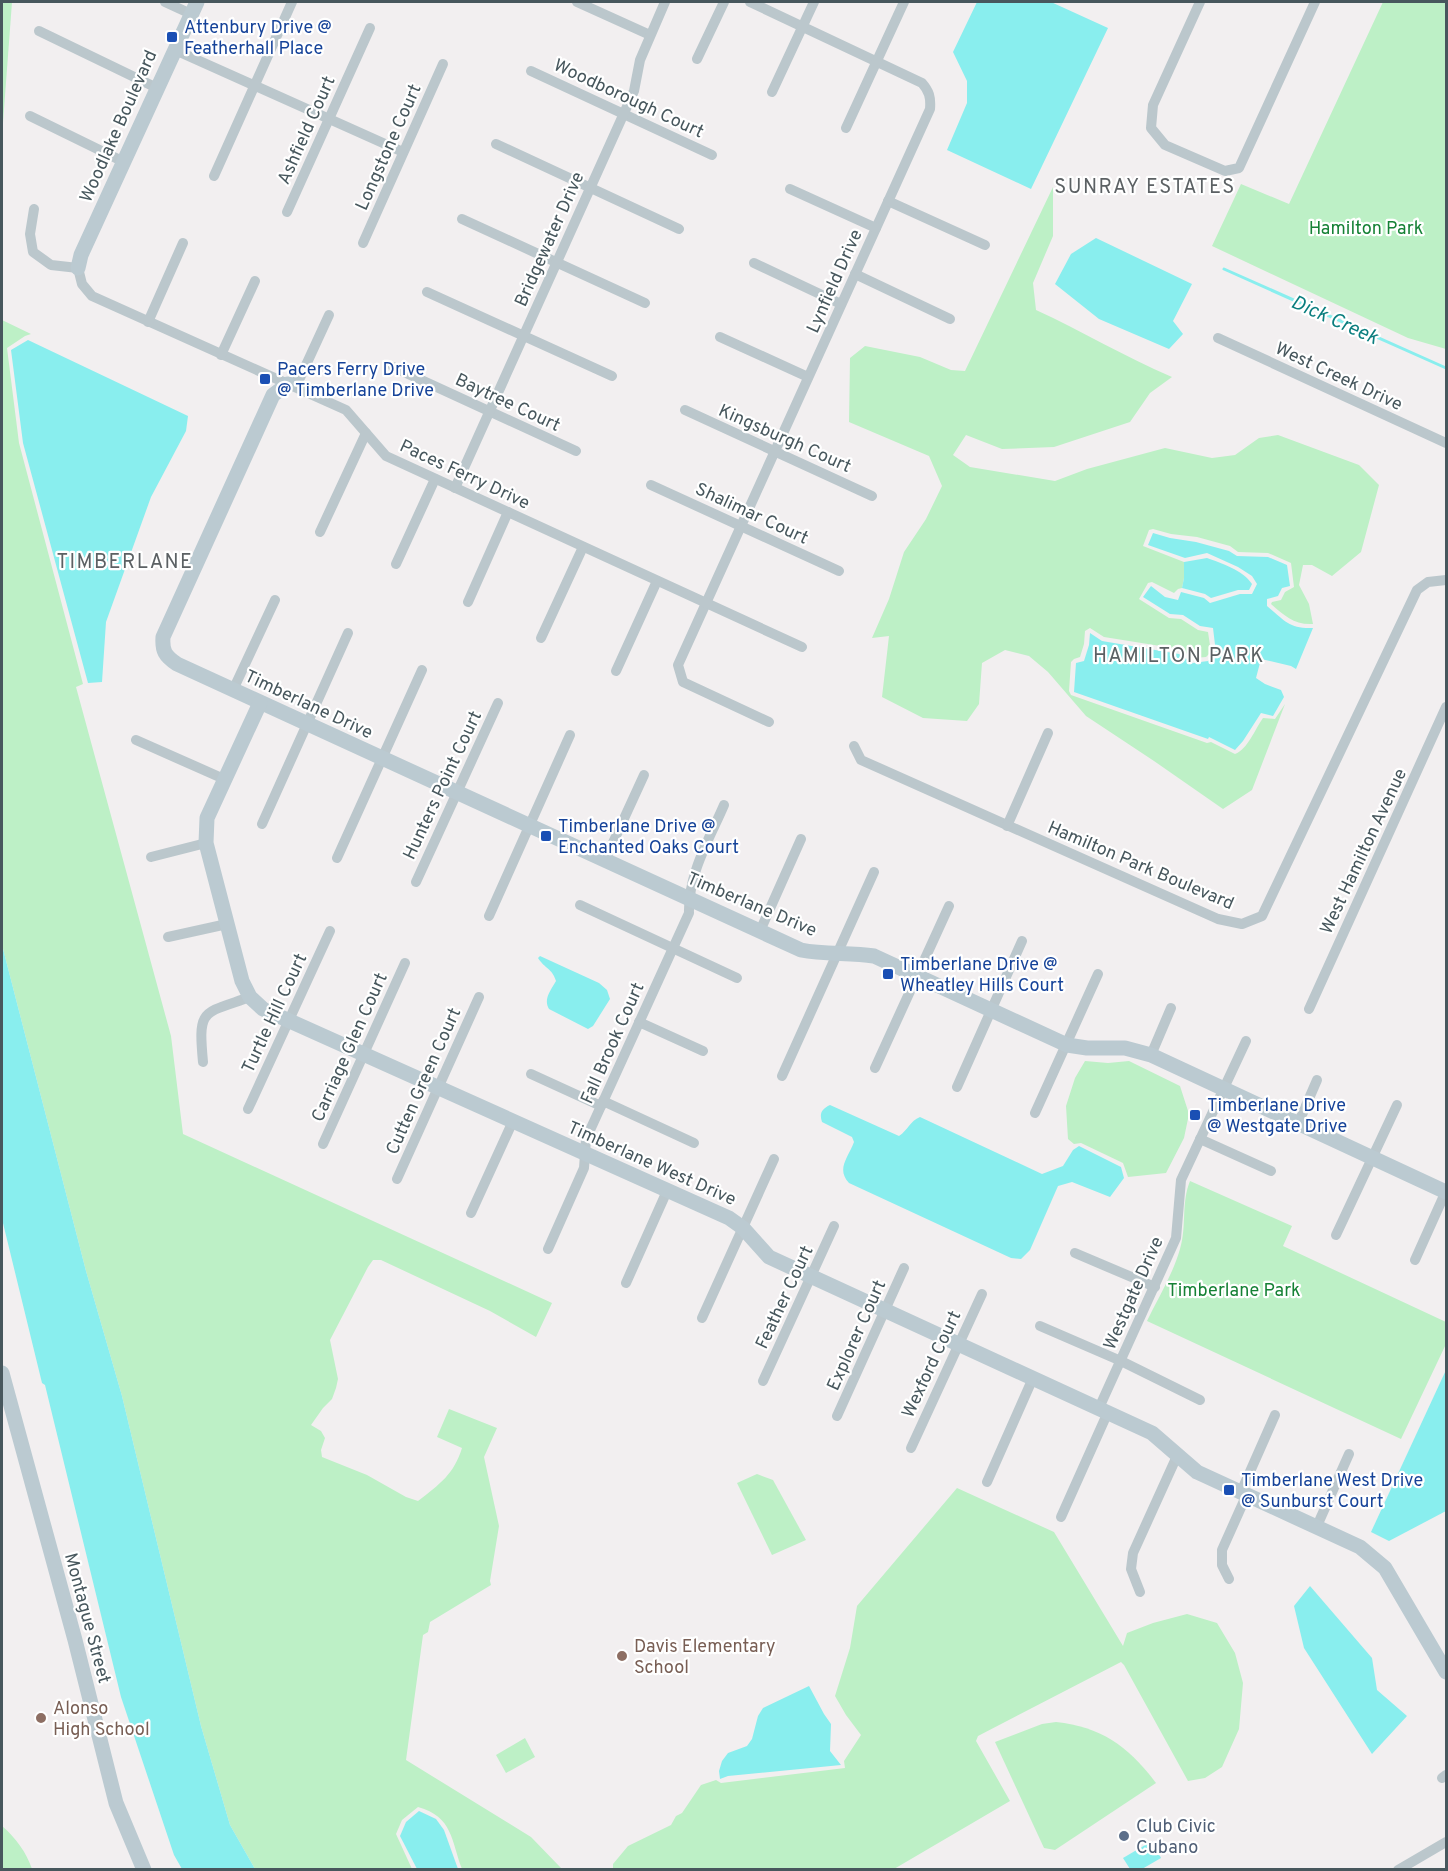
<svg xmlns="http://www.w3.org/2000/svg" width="1448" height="1871" font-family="Overpass,sans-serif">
<rect width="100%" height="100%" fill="#f2eff0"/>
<!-- green -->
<g fill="#bdf0c6">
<polygon points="2,2 12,2 2,136"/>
<polygon points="1383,2 1446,2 1446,349 1408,338 1212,246 1241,184 1289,204"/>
<path d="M1053 187V236L1033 283 1036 310C1082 331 1125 357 1172 377L1150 393 1130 422 1054 447 1002 449 966 435 953 455 970 467 1055 481 1087 469 1165 448 1212 458 1235 455 1259 438 1278 435 1359 465 1379 485 1361 552 1332 576 1312 565H1303L1299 585 1309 604 1313 624C1294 625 1285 616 1271 604L1272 602 1281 600 1285 592 1294 587 1291 563 1268 553 1238 552 1230 546 1197 537 1171 534 1153 529 1149 530 1143 546 1184 562V578L1182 588 1178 589 1174 593 1152 582 1148 583 1139 599 1169 618 1181 619 1198 630 1208 632 1211 652 1206 657 1194 658 1179 649 1104 637 1090 628 1085 631 1084 644 1080 657 1074 659 1071 662 1069 691 1071 695 1207 743 1211 742 1235 754C1248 749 1255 729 1263 718L1275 719 1285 704 1252 790 1223 809 1154 761 1086 716 1048 672 1029 656 1005 650 982 663 979 704 967 721 923 718 882 697 889 636 872 638 889 599 904 552 926 519 942 486 929 456 849 422 850 358 865 346 920 357 951 370 965 371Z"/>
<path d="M2 320 31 334 25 336 7 348 19 443 83 684 76 687 171 1036 183 1134 552 1303 536 1337 490 1311 381 1260H373L368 1267 330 1340 338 1379 336 1388 332 1399 323 1408 311 1425 321 1431 325 1438 321 1450 322 1457 367 1475 406 1497 418 1501C440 1484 454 1474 462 1448L437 1437 449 1409 497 1428 484 1457 499 1526 490 1581 491 1585 430 1622 428 1632 423 1635 406 1760 531 1837 562 1869H462C451 1840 453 1817 418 1807L402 1820 396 1834 412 1869H255L230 1825 201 1726 122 1396 86 1271 2 945Z"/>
<polygon points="1085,1061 1108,1063 1129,1061 1180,1086 1189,1114 1184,1138 1166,1173 1128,1177 1123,1163 1081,1143 1074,1144 1068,1139 1066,1106 1075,1078"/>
<path d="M1190 1181 1292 1226 1283 1246 1446 1322V1344L1401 1439 1147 1321C1158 1298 1173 1274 1180 1249 1187 1226 1181 1203 1190 1181Z"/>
<polygon points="757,1474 773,1480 806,1540 772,1555 737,1483"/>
<polygon points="957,1488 1054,1532 1123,1646 1127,1633 1153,1623 1187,1614 1217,1623 1235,1653 1243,1683 1239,1729 1222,1767 1205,1778 1188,1781 1124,1665 1121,1662 978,1736 976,1741 1010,1801 894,1869 613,1869 613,1864 628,1846 671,1825 676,1816 682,1813 701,1785 716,1780 721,1783 845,1768 844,1761 861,1735 846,1715 835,1696 850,1648 857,1606"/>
<path d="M1056 1722C1102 1727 1129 1747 1156 1783L1055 1850 1044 1848 995 1742 1042 1724Z"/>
<polygon points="525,1738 535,1757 506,1773 496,1755"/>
<path d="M2 1826C16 1838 26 1852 32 1869H2Z"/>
</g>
<!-- water -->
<g fill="#89eeee">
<polygon points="977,2 1051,2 1108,28 1031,189 947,150 967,103 967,81 953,52"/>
<polygon points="1096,238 1192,284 1173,321 1183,334 1169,349 1099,319 1055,284 1071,254"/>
<polygon points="28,340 188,416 186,431 151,497 106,622 102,682 88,683 23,443 11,350"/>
<path d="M1153 533 1170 538 1196 542 1229 551 1237 556 1268 557 1287 565 1290 586 1282 588 1278 596 1267 599V606C1284 620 1289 629 1313 628L1296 669 1291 666 1261 659 1256 678 1265 684 1281 690 1284 697 1273 716 1261 713 1243 741 1235 750 1209 737 1208 739 1074 692 1076 663 1084 661 1089 645 1090 633 1102 641 1179 654 1193 663 1208 661 1216 653 1213 628 1200 626 1183 615 1170 614 1143 597 1151 586 1165 597 1178 600 1181 592 1204 598 1210 603 1240 594H1252L1257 584 1252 576 1238 567 1207 553 1185 558 1148 545Z"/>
<path d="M1207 558C1221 563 1243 570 1252 584L1249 590H1238L1211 598 1205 594 1182 588 1184 578V562Z"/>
<polygon points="2,945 86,1271 122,1396 201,1726 230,1825 255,1869 182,1869 174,1855 121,1697 45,1385 42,1383 2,1219"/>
<path d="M540 956 599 983 607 990 610 999 593 1026 588 1029 549 1009C543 999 551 990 556 981 552 968 545 969 538 958Z"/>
<path d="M830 1105 899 1136C908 1130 910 1121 920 1117L1042 1174 1063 1166 1073 1150 1079 1146 1121 1167 1124 1178 1110 1197 1072 1182 1058 1186 1030 1250 1021 1259 1011 1258 849 1183C836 1169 848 1158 854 1142L852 1137 822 1122C819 1113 822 1109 830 1105Z"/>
<polygon points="1446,1370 1446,1511 1389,1541 1371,1532"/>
<polygon points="1310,1586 1372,1658 1377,1690 1407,1716 1372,1754 1304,1648 1294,1606"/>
<polygon points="809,1686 824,1714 831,1724 830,1751 841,1765 728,1776 720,1779 719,1771 722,1761 728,1753 747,1746 752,1739 758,1716 763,1708"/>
<polygon points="419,1811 436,1819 444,1830 458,1869 417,1869 400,1836 406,1822"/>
<polygon points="1152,1841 1161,1858 1142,1869 1130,1869 1123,1858"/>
</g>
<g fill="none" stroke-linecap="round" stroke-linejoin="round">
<!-- stream -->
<polyline stroke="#89eeee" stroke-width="3" points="1224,269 1446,368"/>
<!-- street -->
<g stroke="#bbc7cc" stroke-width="10">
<polyline points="165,2 191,14"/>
<polyline points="577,2 650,35"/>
<path d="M750 2 922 83C929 91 931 97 930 109L678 665 683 682 769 722"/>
<polyline points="1200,2 1153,105 1151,128 1165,145 1225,171 1239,168 1315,2"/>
<polyline points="39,31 157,88"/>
<polyline points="175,50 403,152"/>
<polyline points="697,59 724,2"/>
<polyline points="531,71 712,155"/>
<polyline points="772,92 814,2"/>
<polyline points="30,116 124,162"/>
<polyline points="846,128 904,2"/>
<polyline points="496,144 679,229"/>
<polyline points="214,176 292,2"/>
<polyline points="790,189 876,228"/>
<polyline points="888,201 985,245"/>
<polyline points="34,209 30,234 33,252 51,265 78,268 82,284 92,296 346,410 386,456 802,647"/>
<polyline points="287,212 370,28"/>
<polyline points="462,219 645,303"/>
<polyline points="363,243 443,64"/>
<polyline points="754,263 841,304"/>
<polyline points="855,274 950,319"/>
<polyline points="427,292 612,376"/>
<polyline points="148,322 183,243"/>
<polyline points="720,337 808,377"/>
<polyline points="1218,338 1446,443"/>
<polyline points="221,355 255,281"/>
<polyline points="393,367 576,451"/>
<polyline points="288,384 300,378 329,315"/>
<polyline points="685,410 872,496"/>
<polyline points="651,485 839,571"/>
<polyline points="455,488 634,91 640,60 665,2"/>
<polyline points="320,532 366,433"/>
<polyline points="396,564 435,479"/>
<polyline points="468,602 508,512"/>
<polyline points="541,638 583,547"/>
<polyline points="616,671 657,581"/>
<polyline points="233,690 275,600"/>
<polyline points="136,740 224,779"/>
<polyline points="854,746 861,760 1218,919 1242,924 1262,916 1417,590 1428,582 1446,580"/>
<polyline points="262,824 348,633"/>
<polyline points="1007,826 1048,733"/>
<polyline points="151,857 206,843"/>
<polyline points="337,858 422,670"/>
<polyline points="605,860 644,775"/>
<polyline points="416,882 498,703"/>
<polyline points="580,905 737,978"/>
<polyline points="489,916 570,735"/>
<polyline points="760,931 801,839"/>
<polyline points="168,937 227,924"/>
<polyline points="1309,1009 1446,707"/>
<polyline points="639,1022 703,1051"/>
<polyline points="1151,1055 1171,1008"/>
<path d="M203 1062C198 1008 202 1014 250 997"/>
<polyline points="875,1068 949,906"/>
<polyline points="531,1074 601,1106"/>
<polyline points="782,1076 874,872"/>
<polyline points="957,1087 1022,941"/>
<polyline points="603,1101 694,1143"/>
<polyline points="248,1109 330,931"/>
<polyline points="1035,1113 1098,974"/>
<polyline points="1298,1124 1317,1080"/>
<polyline points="1200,1139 1271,1171"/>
<polyline points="323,1144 405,963"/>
<polyline points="397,1179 479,997"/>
<polyline points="471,1213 513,1121"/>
<polyline points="1336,1235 1397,1105"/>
<path d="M548 1249 584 1168 586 1139 689 913C688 874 709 840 724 805"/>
<polyline points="1075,1253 1155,1287"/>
<polyline points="1415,1260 1446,1191"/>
<polyline points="626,1283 667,1191"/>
<polyline points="702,1318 774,1159"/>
<polyline points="1040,1326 1121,1361 1200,1400"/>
<polyline points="763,1381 834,1226"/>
<polyline points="1099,1408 1176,1238 1181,1180 1246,1041"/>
<polyline points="837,1416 904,1268"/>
<polyline points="911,1448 982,1294"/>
<polyline points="987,1482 1033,1378"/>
<polyline points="1241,1492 1275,1415"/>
<polyline points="1061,1517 1108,1412"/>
<polyline points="1317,1526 1349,1454"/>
<polyline points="1229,1579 1222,1565 1222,1550 1247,1494"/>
<polyline points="1140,1592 1131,1569 1133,1553 1177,1456"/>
<polyline points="1442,1778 1446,1775"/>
<polyline points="1398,1870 1446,1842"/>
</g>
<!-- secondary -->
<g stroke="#bbcad1" stroke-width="15">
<polyline points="78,268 81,255 197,2"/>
<path d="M288 384 273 395 163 637C162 651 165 656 177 664L801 950C825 955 850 952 874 956L1067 1045 1087 1048H1125L1151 1055 1446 1192"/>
<polyline points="260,703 207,818 206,843 242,981 250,997 263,1009 729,1218 743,1228 769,1257 1152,1433 1197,1472 1360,1547 1385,1568 1446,1672"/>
<polyline points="2,1373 75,1640 116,1803 144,1870"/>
</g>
</g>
<!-- markers -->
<g fill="#1a4fb4" stroke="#fff" stroke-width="2">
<rect x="166" y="31" width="12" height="12" rx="3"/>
<rect x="259" y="373" width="12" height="12" rx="3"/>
<rect x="540" y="830" width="12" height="12" rx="3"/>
<rect x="882" y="968" width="12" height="12" rx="3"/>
<rect x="1189" y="1109" width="12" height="12" rx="3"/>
<rect x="1223" y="1484" width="12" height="12" rx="3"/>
</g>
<g fill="#8d6e63" stroke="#fff" stroke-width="2">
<circle cx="622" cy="1656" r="6"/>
<circle cx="41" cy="1718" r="6"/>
</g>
<circle fill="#5c6f8a" stroke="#fff" stroke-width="2" cx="1124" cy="1836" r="6"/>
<g text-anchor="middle" stroke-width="4.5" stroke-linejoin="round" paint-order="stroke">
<!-- transit labels -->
<g font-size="18" fill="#164399" stroke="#fff" text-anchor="start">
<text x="184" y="33">Attenbury Drive @<tspan x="184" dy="21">Featherhall Place</tspan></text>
<text x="277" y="375">Pacers Ferry Drive<tspan x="277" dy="21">@ Timberlane Drive</tspan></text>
<text x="558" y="832">Timberlane Drive @<tspan x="558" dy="21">Enchanted Oaks Court</tspan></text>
<text x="900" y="970">Timberlane Drive @<tspan x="900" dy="21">Wheatley Hills Court</tspan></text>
<text x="1207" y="1111">Timberlane Drive<tspan x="1207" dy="21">@ Westgate Drive</tspan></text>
<text x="1241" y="1486">Timberlane West Drive<tspan x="1241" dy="21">@ Sunburst Court</tspan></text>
</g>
<!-- street labels -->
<g font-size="18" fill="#47575d" stroke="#fff">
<text transform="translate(629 98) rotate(25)" y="6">Woodborough Court</text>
<text transform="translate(118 126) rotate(-66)" y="6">Woodlake Boulevard</text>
<text transform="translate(306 130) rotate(-66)" y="6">Ashfield Court</text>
<text transform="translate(388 147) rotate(-66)" y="6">Longstone Court</text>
<text transform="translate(549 239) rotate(-66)" y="6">Bridgewater Drive</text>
<text transform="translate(834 281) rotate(-66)" y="6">Lynfield Drive</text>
<text transform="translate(1339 376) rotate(25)" y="6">West Creek Drive</text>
<text transform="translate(508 402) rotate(25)" y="6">Baytree Court</text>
<text transform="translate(785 438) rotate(24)" y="6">Kingsburgh Court</text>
<text transform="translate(465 474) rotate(25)" y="6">Paces Ferry Drive</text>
<text transform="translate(752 513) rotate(25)" y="6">Shalimar Court</text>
<text transform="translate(309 704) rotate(25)" y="6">Timberlane Drive</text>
<text transform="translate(442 785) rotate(-65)" y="6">Hunters Point Court</text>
<text transform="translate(1363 851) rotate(-65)" y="6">West Hamilton Avenue</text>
<text transform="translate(1141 865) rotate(23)" y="6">Hamilton Park Boulevard</text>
<text transform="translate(752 904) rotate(23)" y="6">Timberlane Drive</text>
<text transform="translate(274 1013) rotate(-65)" y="6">Turtle Hill Court</text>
<text transform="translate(612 1043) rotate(-66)" y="6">Fall Brook Court</text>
<text transform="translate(349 1047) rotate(-66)" y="6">Carriage Glen Court</text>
<text transform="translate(423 1081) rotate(-66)" y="6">Cutten Green Court</text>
<text transform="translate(652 1163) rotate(24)" y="6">Timberlane West Drive</text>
<text transform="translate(1133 1293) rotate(-66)" y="6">Westgate Drive</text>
<text transform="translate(784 1297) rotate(-65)" y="6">Feather Court</text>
<text transform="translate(856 1335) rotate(-66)" y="6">Explorer Court</text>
<text transform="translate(931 1364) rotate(-65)" y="6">Wexford Court</text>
<text transform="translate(88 1618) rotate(75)" y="6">Montague Street</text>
</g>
<!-- park labels -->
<g font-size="18" fill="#158135" stroke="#fff">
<text x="1366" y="234">Hamilton Park</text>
<text x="1234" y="1296">Timberlane Park</text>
</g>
<!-- education labels -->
<g font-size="18" fill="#785e54" stroke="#fff" text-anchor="start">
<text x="634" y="1652">Davis Elementary<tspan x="634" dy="21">School</tspan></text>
<text x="53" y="1714">Alonso<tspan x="53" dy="21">High School</tspan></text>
</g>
<!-- service labels -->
<g font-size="18" fill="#4e5e75" stroke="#fff" text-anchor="start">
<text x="1136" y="1832">Club Civic<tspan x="1136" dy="21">Cubano</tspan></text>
</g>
<!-- neighbourhood labels -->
<g font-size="20" letter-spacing="1.5" fill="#5c6164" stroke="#fff">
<text x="1145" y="193">SUNRAY ESTATES</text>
<text x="125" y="568">TIMBERLANE</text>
<text x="1179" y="662">HAMILTON PARK</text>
</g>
<!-- water labels -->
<g font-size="20" font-style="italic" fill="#0b7e7f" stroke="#fff">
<text transform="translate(1335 319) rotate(24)" y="7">Dick Creek</text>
</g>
</g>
<!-- border -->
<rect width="1448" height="1871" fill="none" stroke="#47575d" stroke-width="6"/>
</svg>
